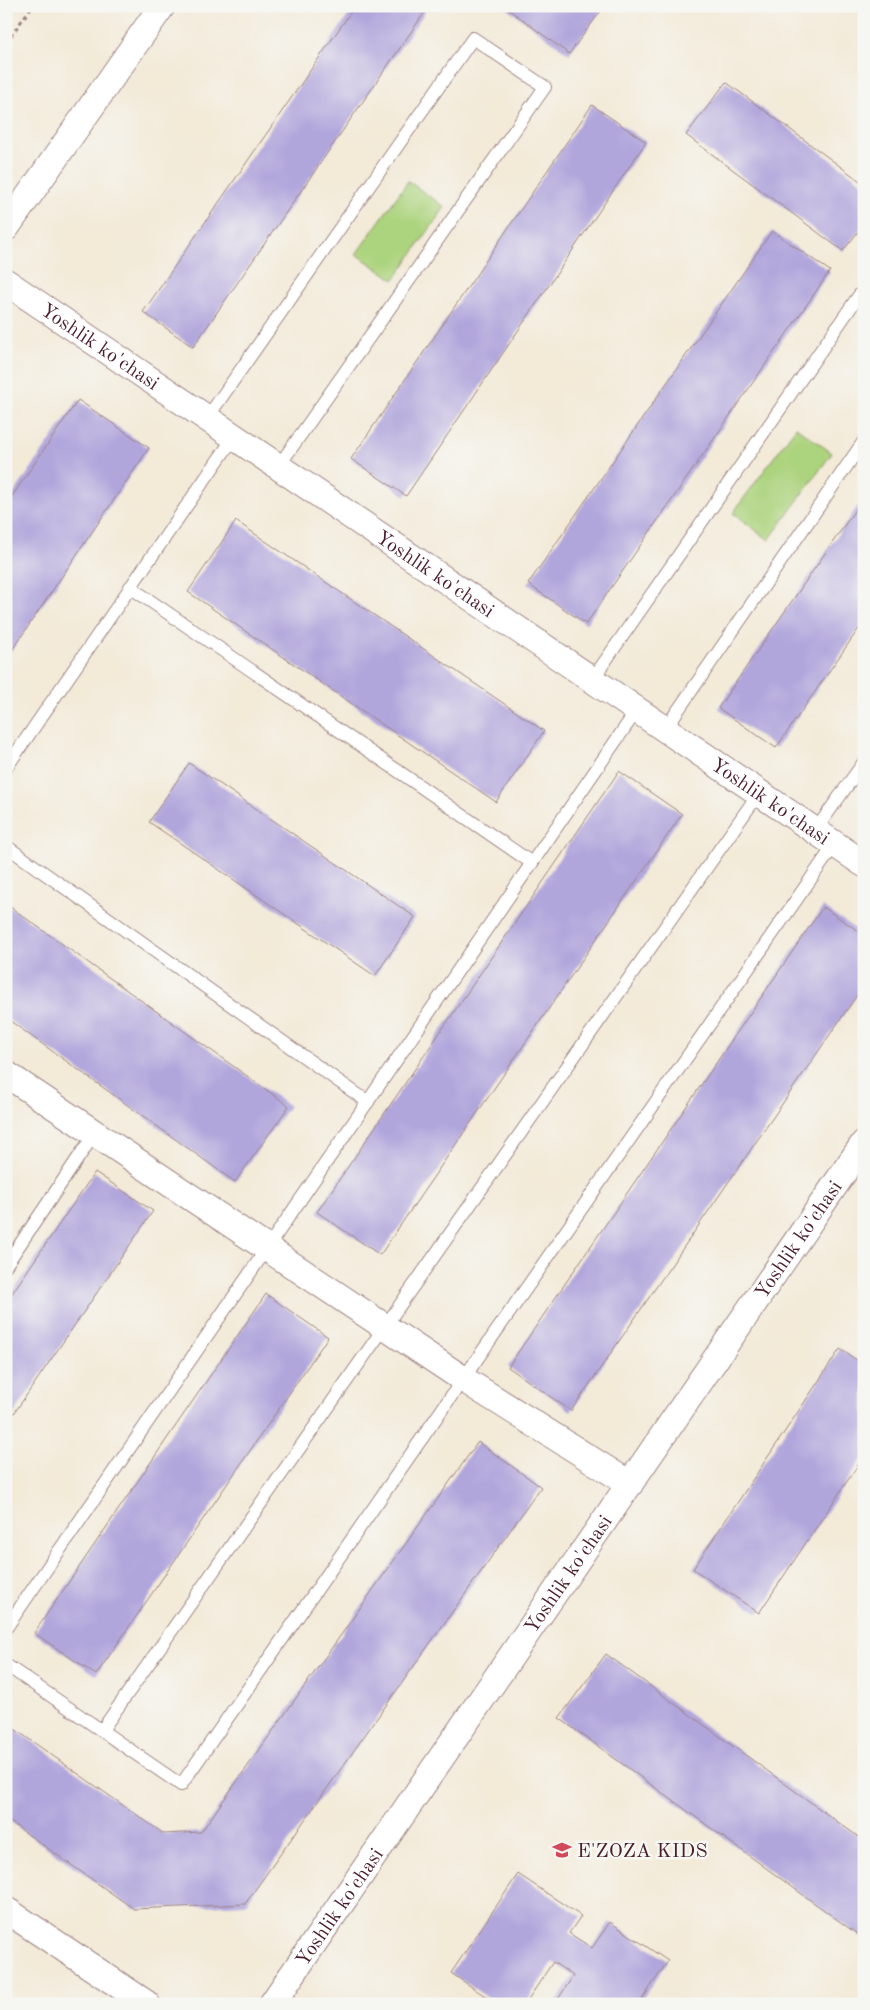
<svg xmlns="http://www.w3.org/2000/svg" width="870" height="2010" font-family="'Old Standard TT',serif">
<rect width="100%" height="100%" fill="#f6f6f2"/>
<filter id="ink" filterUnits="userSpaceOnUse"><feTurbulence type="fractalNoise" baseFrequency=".02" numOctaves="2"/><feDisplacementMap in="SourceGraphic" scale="10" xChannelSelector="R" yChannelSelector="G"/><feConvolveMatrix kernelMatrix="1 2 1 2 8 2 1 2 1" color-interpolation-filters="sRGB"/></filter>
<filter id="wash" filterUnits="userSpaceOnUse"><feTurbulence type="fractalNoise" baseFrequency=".0096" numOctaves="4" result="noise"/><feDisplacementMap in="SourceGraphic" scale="20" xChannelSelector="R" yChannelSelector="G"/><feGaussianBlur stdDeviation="1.12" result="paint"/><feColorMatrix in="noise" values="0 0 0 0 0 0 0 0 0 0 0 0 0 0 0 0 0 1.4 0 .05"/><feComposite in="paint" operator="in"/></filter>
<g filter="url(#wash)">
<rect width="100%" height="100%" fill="#f3ead8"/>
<!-- green -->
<g fill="#acd37d" stroke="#7b7954">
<polygon points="408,181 445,207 394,280 356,254"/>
<polygon points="796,427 832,453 769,540 733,513"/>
</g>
<g id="blocks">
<!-- building -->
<g fill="#b1a6dc">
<polygon points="355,6 429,6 193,347 143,312"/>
<polygon points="504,6 601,6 603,8 569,54"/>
<polygon points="726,82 864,184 864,224 843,251 686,135"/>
<polygon points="592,105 646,142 406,496 351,459"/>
<polygon points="772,231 830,271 586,624 528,584"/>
<polygon points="78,400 149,448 6,659 6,505"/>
<polygon points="864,497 864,621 776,748 718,708"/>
<polygon points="236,521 544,731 496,802 188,592"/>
<polygon points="189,763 415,917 375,976 149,822"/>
<polygon points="619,771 682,814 380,1255 317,1212"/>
<polygon points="6,904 289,1106 235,1182 6,1018"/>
<polygon points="823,907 864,935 864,985 571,1411 508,1367"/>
<polygon points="95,1172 153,1211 6,1425 6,1302"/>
<polygon points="266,1294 328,1337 96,1675 34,1633"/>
<polygon points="840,1349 864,1365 864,1456 759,1613 693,1569"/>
<polygon points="478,1442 541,1487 245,1904 134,1909 6,1819 6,1723 164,1834 201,1832"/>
<polygon points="606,1654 864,1841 864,1939 559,1718"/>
<polygon points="518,1874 581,1916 569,1933 592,1948 610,1922 668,1961 639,2004 555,2004 573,1976 553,1962 525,2004 497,2004 451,1973"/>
</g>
</g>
</g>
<g filter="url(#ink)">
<use href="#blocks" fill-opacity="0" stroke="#9e8482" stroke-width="1"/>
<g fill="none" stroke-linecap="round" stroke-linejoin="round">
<!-- service casing -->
<g stroke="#9e8482" stroke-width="14">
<g id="service">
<polyline points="207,418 473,38 545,87 278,467"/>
<polyline points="130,587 532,863"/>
<polyline points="592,680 860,294 864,297"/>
<polyline points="665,729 864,441"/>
<polyline points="6,768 234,437"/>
<polyline points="815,831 864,762"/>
<polyline points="6,846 368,1102"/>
<polyline points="6,1265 95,1133"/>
<polyline points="6,1628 637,710"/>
<polyline points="6,1665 181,1785 835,844"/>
<polyline points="102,1730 759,793"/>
</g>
</g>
<!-- minor casing -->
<g stroke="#9e8482" stroke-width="28">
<g id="minor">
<polyline points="6,228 162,6"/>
<path id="s1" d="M6 282 864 864"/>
<polyline points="6,1074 463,1379 630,1484"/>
<polyline points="6,1910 147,2004"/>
<path id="s2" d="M272 2004 864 1143"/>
</g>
</g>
<!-- path -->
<polyline stroke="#9e8482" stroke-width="3" stroke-dasharray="4 4" stroke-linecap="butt" points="6,43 32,6"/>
<!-- service -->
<use href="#service" stroke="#fff" stroke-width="12"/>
<!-- minor -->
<use href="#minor" stroke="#fff" stroke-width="26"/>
</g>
</g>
<!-- icons -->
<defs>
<g id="school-bare" transform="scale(1.5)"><path d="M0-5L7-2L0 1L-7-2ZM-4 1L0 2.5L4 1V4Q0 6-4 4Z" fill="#d1495b" stroke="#f6f6f2" stroke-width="2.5" paint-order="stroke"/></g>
</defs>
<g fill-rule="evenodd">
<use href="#school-bare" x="562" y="1850"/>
</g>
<g text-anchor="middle" stroke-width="5" stroke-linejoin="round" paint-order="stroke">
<!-- street labels -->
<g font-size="20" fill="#4a1f2b" stroke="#f6f6f2">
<text dy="7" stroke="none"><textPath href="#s1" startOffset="114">Yoshlik ko'chasi</textPath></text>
<text dy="7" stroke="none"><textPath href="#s1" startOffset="519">Yoshlik ko'chasi</textPath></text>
<text dy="7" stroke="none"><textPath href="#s1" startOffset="924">Yoshlik ko'chasi</textPath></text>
<text dy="7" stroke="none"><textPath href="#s2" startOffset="928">Yoshlik ko'chasi</textPath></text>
<text dy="7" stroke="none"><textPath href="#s2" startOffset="522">Yoshlik ko'chasi</textPath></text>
<text dy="7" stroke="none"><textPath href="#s2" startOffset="118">Yoshlik ko'chasi</textPath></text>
</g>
<!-- poi labels -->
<g font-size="20" fill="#4a1f2b" stroke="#f6f6f2" text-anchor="start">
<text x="577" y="1857">E'ZOZA KIDS</text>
</g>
</g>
<!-- margin -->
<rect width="870" height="2010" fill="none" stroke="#f6f6f2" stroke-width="25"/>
</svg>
